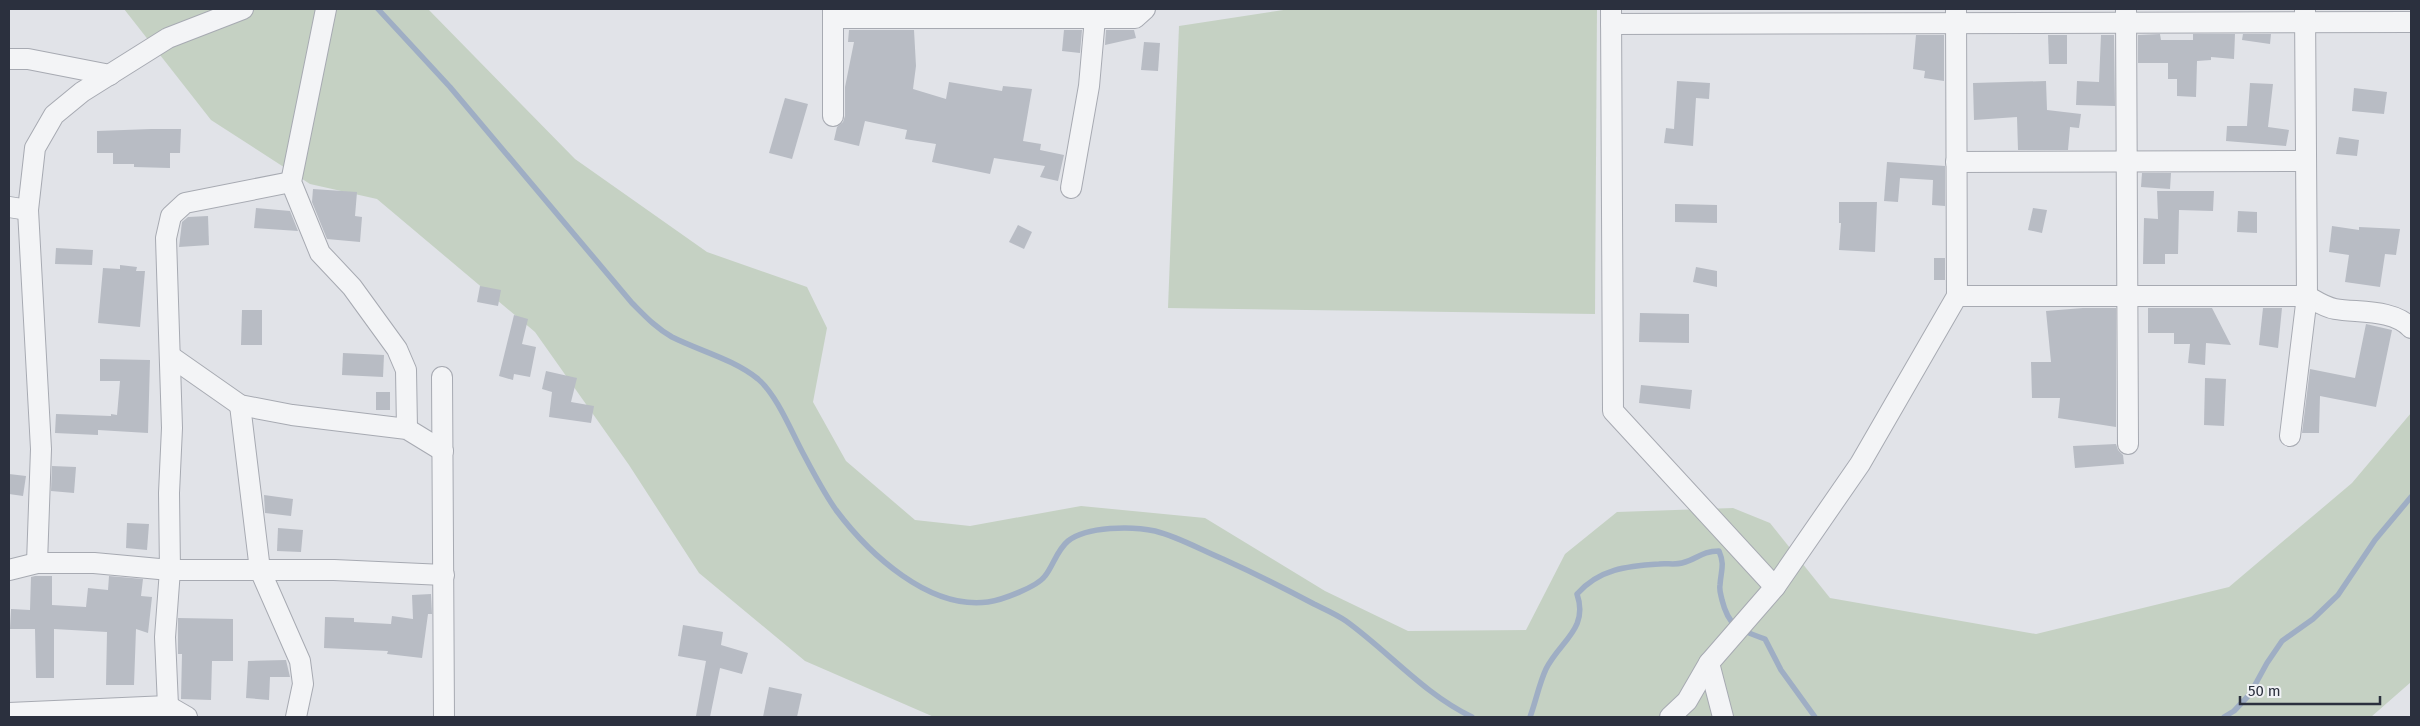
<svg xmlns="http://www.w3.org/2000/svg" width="2420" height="726" font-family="'Fira Sans',sans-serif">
<rect width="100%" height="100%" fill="#e1e3e8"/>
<!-- green -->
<g fill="#c5d1c3">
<polygon points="124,9 428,9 575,159 707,252 807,287 827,328 813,402 846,461 915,520 970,526 1081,506 1205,518 1325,591 1408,631 1526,630 1565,554 1617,512 1733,508 1770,523 1830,598 2036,634 2229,587 2352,483 2411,413 2411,682 2371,717 934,717 805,661 699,573 629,465 535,332 377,199 310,184 211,120"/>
<polygon points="1290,9 1597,9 1595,314 1168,308 1179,26"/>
</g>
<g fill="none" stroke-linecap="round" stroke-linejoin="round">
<!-- stream -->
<g stroke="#9faec4" stroke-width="5.5">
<path d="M378 9 450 87 632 303C645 316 656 328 672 337 700 351 733 359 758 379 777 395 792 433 804 455 814 474 824 493 836 510 869 554 929 610 988 602 1002 600 1037 587 1045 576 1053 566 1057 550 1068 541 1087 526 1132 526 1155 531 1179 537 1201 550 1223 559 1254 573 1284 588 1314 604 1324 609 1336 614 1346 621 1389 652 1424 694 1472 717"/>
<path d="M1530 717C1536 701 1539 684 1546 669 1560 641 1589 629 1577 594 1599 569 1627 566 1659 564 1666 563 1675 565 1682 563 1698 559 1701 551 1719 551 1725 565 1721 570 1720 585 1719 590 1721 595 1722 600 1729 628 1740 630 1765 639L1781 670 1815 717"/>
<polyline points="2224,717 2234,711 2250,694 2267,663 2282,641 2313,619 2338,595 2375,540 2411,497"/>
</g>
</g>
<!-- building -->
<g fill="#b8bcc4">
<polygon points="849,30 914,30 916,66 913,89 946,99 949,82 1002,91 1003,86 1032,89 1023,141 1041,144 1040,150 1064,155 1058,181 1040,177 1045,166 994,158 990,174 932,162 936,144 905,139 907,130 865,121 859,146 834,140 837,127 843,122 845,116 845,87 854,42 848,42"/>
<polygon points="1064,30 1082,30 1080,53 1062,51"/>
<polygon points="1106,30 1134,30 1136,38 1105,45"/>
<polygon points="2160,34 2161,40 2193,40 2193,34 2235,34 2234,59 2211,57 2211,60 2197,61 2196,97 2177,96 2177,79 2168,79 2168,63 2138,63 2138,35"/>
<polygon points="2243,34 2271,34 2270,44 2242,40"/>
<polygon points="1916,35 1944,35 1944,81 1924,78 1925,71 1913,69"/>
<polygon points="2048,35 2067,35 2067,64 2049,64"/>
<polygon points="2101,35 2114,35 2115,106 2076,105 2077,81 2099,82"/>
<polygon points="1144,42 1160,43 1158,71 1141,70"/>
<polygon points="1677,81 1710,83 1709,99 1696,98 1693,146 1664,143 1666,128 1674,129"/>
<polygon points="2046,81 2047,110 2081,114 2079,128 2070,127 2068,150 2018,150 2017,117 1974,120 1973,83"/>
<polygon points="2250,83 2273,84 2268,127 2289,130 2286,146 2226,141 2227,126 2247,126"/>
<polygon points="2354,88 2387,92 2384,114 2352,111"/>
<polygon points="785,98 808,104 792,159 769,153"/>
<polygon points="151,129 181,129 180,153 170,153 170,168 134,167 134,164 113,164 113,153 97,153 97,131"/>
<polygon points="2339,137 2359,140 2357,156 2336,154"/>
<polygon points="1887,162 1945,166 1945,206 1932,205 1933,180 1900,178 1898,202 1884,201"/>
<polygon points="2142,173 2171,173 2170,189 2141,187"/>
<polygon points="313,189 357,192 355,216 362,217 360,242 327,239 312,202"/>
<polygon points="2157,191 2214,191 2213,211 2179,210 2178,254 2165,254 2165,264 2143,264 2144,218 2158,219"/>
<polygon points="1839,202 1877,202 1875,252 1839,250 1841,223 1839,223"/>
<polygon points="1675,204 1717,205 1717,223 1675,222"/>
<polygon points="256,208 290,211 298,231 254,228"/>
<polygon points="2033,208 2047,210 2042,233 2028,230"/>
<polygon points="2238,211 2257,212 2257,233 2237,232"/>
<polygon points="208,216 209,245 179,247 182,222 188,217"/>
<polygon points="1018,225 1032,232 1024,249 1009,242"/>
<polygon points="2332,226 2359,230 2359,227 2400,229 2396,255 2385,254 2380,287 2345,282 2349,255 2329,252"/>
<polygon points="56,248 93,250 92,265 55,264"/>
<rect x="1934" y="258" width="11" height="22"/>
<polygon points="120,265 137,267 136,271 145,271 140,327 98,323 103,268 120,269"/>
<polygon points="1696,267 1717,271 1717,287 1693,282"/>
<polygon points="480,286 501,290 498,306 477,302"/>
<polygon points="2083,308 2116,308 2116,427 2058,418 2060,398 2032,398 2031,362 2051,362 2046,311"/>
<polygon points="2148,308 2212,308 2231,345 2206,343 2205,365 2188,363 2190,344 2174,344 2174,333 2148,333"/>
<polygon points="2263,308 2282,308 2278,348 2259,345"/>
<polygon points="242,310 262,310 262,345 241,345"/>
<polygon points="1640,313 1689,314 1689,343 1639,342"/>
<polygon points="514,315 528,319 522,344 536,347 530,377 514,374 513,380 499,376"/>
<polygon points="2366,324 2392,330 2376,407 2320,396 2319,433 2302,433 2310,369 2355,378"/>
<polygon points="343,353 384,355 383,377 342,375"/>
<polygon points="100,359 150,360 148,433 98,430 98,435 55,433 56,414 111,416 111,414 117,415 120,381 100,381"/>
<polygon points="546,371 577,378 571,402 594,406 591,423 549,417 552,392 542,389"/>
<polygon points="2205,378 2226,379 2224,426 2204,425"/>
<polygon points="1641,385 1692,390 1690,409 1639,403"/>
<rect x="376" y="392" width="14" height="18"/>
<polygon points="2116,444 2118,450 2123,455 2124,464 2075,468 2073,446"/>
<polygon points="52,466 76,467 74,493 51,491"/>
<polygon points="9,474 26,476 23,496 9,494"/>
<polygon points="264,495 293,499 291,516 265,513"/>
<polygon points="127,523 149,524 147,550 126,548"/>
<polygon points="278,528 303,530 301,552 277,551"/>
<polygon points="35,576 52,576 52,605 86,607 88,588 108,590 109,576 143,579 141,596 152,597 148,633 136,629 134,685 106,685 107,632 54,629 54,678 36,678 35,629 10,629 11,609 30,610 31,577"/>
<polygon points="431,594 432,614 428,614 422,658 387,654 388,651 324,648 325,617 354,618 354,622 391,624 392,616 413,619 412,595"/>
<polygon points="178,618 233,619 233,661 212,661 211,700 181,699 182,654 178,654"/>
<polygon points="683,625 723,632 721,645 748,653 742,674 720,668 710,717 696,716 706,661 678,656"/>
<polygon points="286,660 290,677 270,677 269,700 246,698 248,661"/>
<polygon points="769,687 802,694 797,717 763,717"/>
</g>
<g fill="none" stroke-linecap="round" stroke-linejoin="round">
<!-- street casing -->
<g stroke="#a7aab2" stroke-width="22">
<g id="street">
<polyline points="326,9 291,182 320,253 352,287 397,349 406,370 407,429"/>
<polyline points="833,9 833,116"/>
<polyline points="1611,9 1613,411 1775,587"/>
<polyline points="2126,9 2128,444"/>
<polyline points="833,18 1135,18 1145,9"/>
<polyline points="1611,24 2411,22"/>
<polyline points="9,59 28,59 110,75"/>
<polyline points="1956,162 2306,161"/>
<polyline points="1071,188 1089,86 1095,18"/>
<polyline points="9,207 28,210"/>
<path d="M1957 296H2307C2316 301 2324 307 2335 309 2359 313 2393 309 2411 328"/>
<polyline points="170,356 240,405 292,415 407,429 443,451"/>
<polyline points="442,377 444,717"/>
<polyline points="240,405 260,570 300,661 303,684 296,717"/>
<polyline points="2290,436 2307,296 2305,9"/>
<polyline points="37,563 41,449 28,210 35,148 54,115 82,92 168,38 243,9"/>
<polyline points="9,570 37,563 94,563 170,570 334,570 444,575"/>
<polyline points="1709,663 1723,717"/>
<polyline points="9,713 168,706 187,717"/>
<polyline points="171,717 168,706 165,637 170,570 169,493 172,428 166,238 171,216 185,203 291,182"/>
<polyline points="1670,717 1687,701 1709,663 1775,587 1860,464 1957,296 1956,9"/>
</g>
</g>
<!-- street -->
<use href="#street" stroke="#f3f4f6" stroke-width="20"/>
</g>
<!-- border -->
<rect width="2420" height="726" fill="none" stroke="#2b303e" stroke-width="20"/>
<!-- scale -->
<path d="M2240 696v8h140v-8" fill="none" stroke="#2b303e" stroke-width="2.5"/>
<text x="2248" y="696" font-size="15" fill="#2b303e" stroke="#f0f2f5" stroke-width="4" paint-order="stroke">50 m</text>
</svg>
